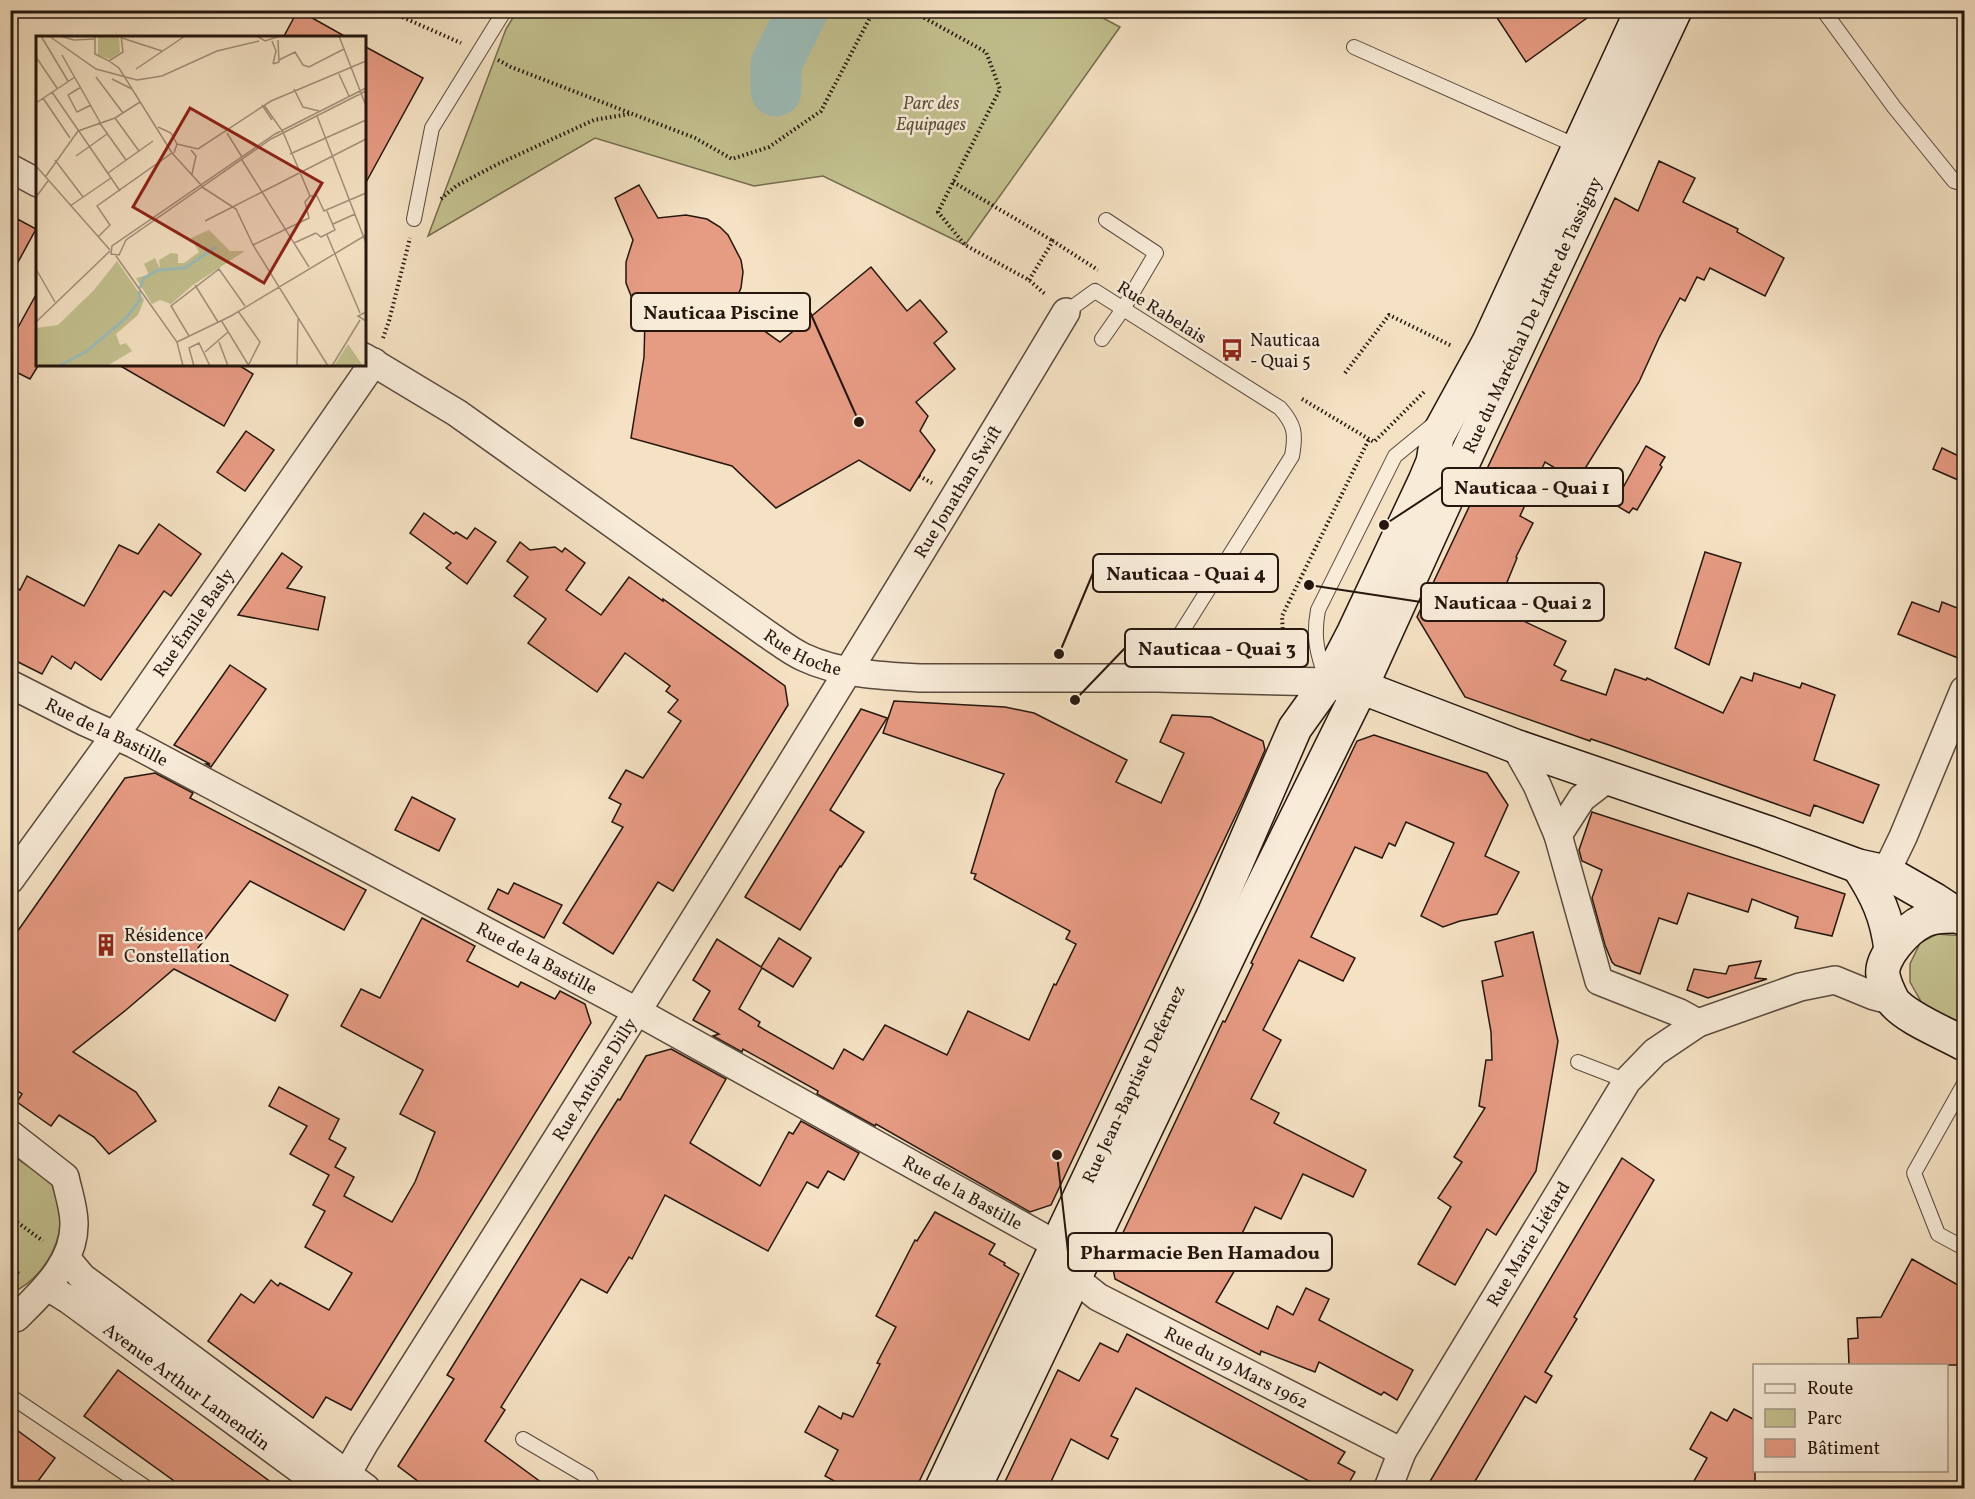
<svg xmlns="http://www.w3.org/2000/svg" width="1975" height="1499" font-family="Vollkorn,serif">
<rect width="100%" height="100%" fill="#f5e2c4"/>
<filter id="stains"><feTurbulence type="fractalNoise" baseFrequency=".00333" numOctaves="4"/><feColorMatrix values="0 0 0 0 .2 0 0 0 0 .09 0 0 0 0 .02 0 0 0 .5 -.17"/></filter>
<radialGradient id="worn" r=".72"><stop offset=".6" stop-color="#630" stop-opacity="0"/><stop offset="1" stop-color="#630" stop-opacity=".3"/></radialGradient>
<!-- green -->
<g fill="#c3c18f" stroke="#746c4e" stroke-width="1.5">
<polygon points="1090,11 1120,27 965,245 823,176 754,186 595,138 428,236 506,29 517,11"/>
<polygon points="1937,934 1964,936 1964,1028 1923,1005 1910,982 1910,964 1920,943"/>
<path d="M10 1154 56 1185C58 1201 62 1217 59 1233 53 1259 35 1283 11 1293Z"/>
</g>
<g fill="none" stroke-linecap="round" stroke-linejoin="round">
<!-- river -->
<polyline stroke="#9dbdb9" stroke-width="51" points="776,91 776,64 803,10"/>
</g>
<!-- building -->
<g fill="#e69b83" stroke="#25160e" stroke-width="1.5">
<polygon points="298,10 348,38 283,38"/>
<polygon points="1492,10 1598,10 1526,62"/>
<polygon points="364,46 423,78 364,186"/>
<polygon points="1659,161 1695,178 1683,202 1738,229 1737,232 1784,258 1765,296 1710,268 1704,280 1697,277 1685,301 1680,298 1659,338 1639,382 1581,475 1571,469 1567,475 1545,462 1520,516 1533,523 1516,557 1517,558 1501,597 1522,608 1517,618 1566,641 1554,665 1566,671 1561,680 1606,695 1615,669 1646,680 1647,678 1723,713 1741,677 1752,681 1754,673 1800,688 1802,683 1835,695 1814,760 1879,785 1863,823 1814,805 1810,816 1609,745 1591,739 1590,741 1465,697 1417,617 1615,198 1638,211"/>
<polygon points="639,185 658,218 686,215 707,219 720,227 728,235 741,260 743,272 741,288 732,308 780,342 871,267 907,311 920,300 947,332 934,343 955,369 916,402 928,416 920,431 935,450 910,491 859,460 776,508 732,466 631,438 644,357 645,319 635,306 626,283 626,262 633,240 615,198"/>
<polygon points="10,215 36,229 10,277"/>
<polygon points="38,291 38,366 30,379 10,369 10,342"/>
<polygon points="117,364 237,364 253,374 224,426"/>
<polygon points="246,431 274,450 245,491 217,472"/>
<polygon points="1646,446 1665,457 1660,465 1662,467 1637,510 1633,508 1629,513 1614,504"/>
<polygon points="1942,448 1965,459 1965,483 1933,469"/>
<polygon points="424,513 454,534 456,532 467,539 475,528 496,542 467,584 446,568 451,563 410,533"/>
<polygon points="159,524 201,554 171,596 164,591 101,680 75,662 71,669 52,656 42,674 10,658 10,584 20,590 27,576 84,606 119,545 138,554"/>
<polygon points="520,542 530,550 555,547 562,552 565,548 585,563 566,590 601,615 629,577 663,601 663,599 785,686 788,705 673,891 658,882 613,954 563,923 623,827 612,822 621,804 609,798 626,770 643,778 681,721 668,712 678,700 666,691 670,686 625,653 597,692 528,643 546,619 514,596 528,577 507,561"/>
<polygon points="1705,552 1741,563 1709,665 1675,648"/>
<polygon points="282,553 302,567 287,588 325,597 318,630 238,615"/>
<polygon points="1912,602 1939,612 1942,602 1965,611 1965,643 1958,658 1898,634"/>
<polygon points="230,665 266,689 211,767 206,764 210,764 174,745"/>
<polygon points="894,701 1005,707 1034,713 1127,760 1116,782 1161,803 1184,753 1160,742 1172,715 1211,717 1263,741 1265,750 1244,798 1051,1205 1030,1212 876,1124 875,1126 817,1094 818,1091 743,1049 742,1052 713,1036 719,1034 693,1020 710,991 693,980 717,939 761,967 779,938 811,958 793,987 762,968 739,1009 760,1022 758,1026 833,1069 844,1049 863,1060 885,1025 947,1055 968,1011 1029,1040 1054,984 1056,985 1076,944 1066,939 1070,931 974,879 976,874 971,873 996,790 1004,774 883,733"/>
<polygon points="861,709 887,718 830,810 864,832 841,867 840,866 800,930 745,897"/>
<polygon points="1374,735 1487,773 1508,805 1485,856 1519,872 1497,914 1460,921 1443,927 1421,916 1454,843 1406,822 1395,846 1389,843 1382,858 1355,847 1311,937 1355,958 1343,981 1299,960 1263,1030 1281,1040 1251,1099 1279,1113 1274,1123 1366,1170 1353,1197 1303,1174 1281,1219 1255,1207 1235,1248 1245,1253 1216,1302 1268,1329 1277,1306 1293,1315 1306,1288 1329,1299 1319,1320 1413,1370 1397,1400 1384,1392 1381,1395 1319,1362 1315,1372 1261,1351 1260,1355 1115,1279 1111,1258 1223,1021 1225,1022 1253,964 1251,963 1357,741"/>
<polygon points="155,773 193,793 190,798 366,890 344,930 250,881 198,948 288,995 275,1021 174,969 126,1010 73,1052 136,1092 156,1121 109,1154 94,1137 59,1115 51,1126 17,1102 22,1094 10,1086 10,942 125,778"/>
<polygon points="412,797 455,819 439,851 395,830"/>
<polygon points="1592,812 1845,894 1832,936 1795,928 1798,917 1752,899 1748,912 1688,893 1677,924 1659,918 1640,974 1615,965 1612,962 1605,945 1592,898 1602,870 1582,861 1579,850"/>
<polygon points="514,883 562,905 544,938 488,909 498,889 508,894"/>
<polygon points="422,918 475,946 467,961 518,987 521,982 555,999 560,991 585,1004 591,1023 351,1410 326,1397 313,1418 208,1341 241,1294 254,1303 271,1280 278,1286 280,1283 329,1310 352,1273 305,1247 325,1211 313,1205 329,1175 290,1154 307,1126 269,1106 279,1087 339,1119 329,1139 346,1148 335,1167 354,1177 344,1196 392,1222 415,1182 435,1132 400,1114 423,1070 341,1026 361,989 380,998"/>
<polygon points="1533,932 1558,1041 1536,1171 1496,1235 1487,1229 1455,1285 1418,1264 1451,1207 1438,1198 1462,1162 1454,1157 1485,1108 1479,1106 1486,1060 1492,1060 1491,1032 1482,981 1503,976 1495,942"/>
<polygon points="1761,961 1755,978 1767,979 1708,998 1687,990 1694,969 1726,974 1729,966"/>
<polygon points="671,1049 726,1079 690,1143 760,1186 789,1132 793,1134 801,1121 859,1153 844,1180 828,1171 818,1188 807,1182 768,1251 665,1195 632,1259 629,1257 607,1293 581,1279 501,1407 505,1410 485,1441 549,1488 427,1488 398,1466 454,1379 447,1375 594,1137 618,1099 620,1100 646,1056"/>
<polygon points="1622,1158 1654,1180 1574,1317 1577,1319 1545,1372 1552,1376 1536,1403 1525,1396 1471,1488 1426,1488"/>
<polygon points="935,1212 995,1244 989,1254 1005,1263 1004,1265 1019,1274 916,1488 847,1488 825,1476 838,1450 805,1432 819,1406 841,1419 843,1413 853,1417 880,1364 877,1363 896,1327 876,1316 915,1240 917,1241"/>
<polygon points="1912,1259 1965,1289 1965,1365 1849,1365 1848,1339 1858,1338 1857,1318 1881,1317"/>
<polygon points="1127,1334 1345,1452 1338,1463 1355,1472 1346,1488 1322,1488 1136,1388 1111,1436 1118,1439 1108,1459 1071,1439 1048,1488 1002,1488 1058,1370 1079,1381 1100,1343 1118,1352"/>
<polygon points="118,1370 279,1488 184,1488 84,1416"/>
<polygon points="1734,1409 1755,1420 1755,1488 1690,1488 1707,1458 1690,1449 1711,1412 1727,1421"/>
<polygon points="10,1425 55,1458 33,1488 10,1488"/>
</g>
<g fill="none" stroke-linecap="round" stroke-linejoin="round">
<!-- lane casing -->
<g stroke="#59493c" stroke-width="16">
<g id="lane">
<polyline points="1823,10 1894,107 1954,181 1964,184"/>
<polyline points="1354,47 1579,147"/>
<polyline points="414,219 432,128 505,10"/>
<path d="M1066 312 1095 291 1280 408C1295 425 1296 434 1292 456L1181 633 1157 678"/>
<polyline points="1102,339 1123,309 1156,253 1106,220"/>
<path d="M1326 678C1317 653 1313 637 1318 610L1395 456 1434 424"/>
<polyline points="1578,1062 1627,1081"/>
<polyline points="1964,1084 1914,1173 1938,1234 1964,1248"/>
<polyline points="10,1396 147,1488"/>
<polyline points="523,1439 588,1477 594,1488"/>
</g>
</g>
<!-- street casing -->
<g stroke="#59493c" stroke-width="30">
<g id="street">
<polyline points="10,168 38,183"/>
<path id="s1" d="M364 357 457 413 767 634C779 642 790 651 803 657 839 674 882 676 921 678H1157L1328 682"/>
<path id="s2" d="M10 684 85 722 134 744 638 1012 1057 1245"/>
<polyline points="1515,746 1537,785 1558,835 1599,981 1680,1013 1698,1023"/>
<polyline points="1558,835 1582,798 1608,778"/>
<polyline points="1886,872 1903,837 1964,690"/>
<path id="s3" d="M10 880 116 734 374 362"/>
<path d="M10 1134 65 1177C68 1191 74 1208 74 1223 75 1263 42 1292 16 1318L10 1319"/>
<polyline points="66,1258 82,1277 366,1488"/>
<path id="s4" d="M1074 1278 1098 1297 1402 1452"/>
<path id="s5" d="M48 1287 69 1300 325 1488"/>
<path id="s6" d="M339 1488 364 1444C602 1069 838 693 1066 312"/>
<path id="s7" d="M1388 1488 1402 1452 1627 1081 1655 1052 1698 1023 1800 987 1835 980 1874 996 1893 1001"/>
</g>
</g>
<!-- secondary casing -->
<g stroke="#25160e" stroke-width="36">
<g id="secondary">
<polyline points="1340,684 1361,687 1515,746 1766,832 1858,866 1886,872 1935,900 1964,919"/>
<path d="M1858 866C1877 895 1887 916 1891 950"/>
<path d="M1959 916C1947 916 1935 915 1923 921 1908 928 1880 957 1883 975 1884 982 1890 995 1893 1001 1906 1018 1945 1033 1964 1044"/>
<path id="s8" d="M942 1488 1214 914 1295 728 1328 682 1354 632 1425 481 1433 462 1437 437 1489 342 1642 10"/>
<path id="s9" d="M974 1488 1239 934 1361 687 1459 471 1675 10"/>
</g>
</g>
<!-- path -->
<g stroke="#25160e" stroke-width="4" stroke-dasharray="1.5 3" stroke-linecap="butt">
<polyline points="386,10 461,43"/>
<polyline points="903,10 919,15 986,52 1000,89 938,212 965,245 1029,280 1045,294"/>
<polyline points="498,60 511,67 695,138 732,159 769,147 821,111 874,10"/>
<polyline points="953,182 1053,241"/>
<polyline points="441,199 456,186 498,164 594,120 629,114"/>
<polyline points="1029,280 1053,241 1098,270"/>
<polyline points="383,338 389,321 410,238"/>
<polyline points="1345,373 1389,315 1452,346"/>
<polyline points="1302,399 1374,442 1426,390"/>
<polyline points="919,476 932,483"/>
<polyline points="1200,639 1206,641 1283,635 1282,616 1369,439"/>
<polyline points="10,1217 43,1241"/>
<polyline points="10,1268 21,1275"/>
</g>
<!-- lane -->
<use href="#lane" stroke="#f8ecd9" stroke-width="14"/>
<!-- street -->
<use href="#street" stroke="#f8ecd9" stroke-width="27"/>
<!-- secondary -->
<use href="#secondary" stroke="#f8ecd9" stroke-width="33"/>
</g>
<!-- icons -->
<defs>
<g id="bus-bare" transform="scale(1.8)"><path d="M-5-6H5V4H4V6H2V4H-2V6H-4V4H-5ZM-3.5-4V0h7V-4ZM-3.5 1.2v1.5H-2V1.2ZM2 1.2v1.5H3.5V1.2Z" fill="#8f2418" stroke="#f8ecd9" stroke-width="2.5" paint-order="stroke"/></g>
<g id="building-bare" transform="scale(1.8)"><path d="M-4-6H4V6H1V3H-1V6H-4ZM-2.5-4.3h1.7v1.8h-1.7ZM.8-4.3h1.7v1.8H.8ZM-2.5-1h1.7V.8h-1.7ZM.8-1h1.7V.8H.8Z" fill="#8f2418" stroke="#f8ecd9" stroke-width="2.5" paint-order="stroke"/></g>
</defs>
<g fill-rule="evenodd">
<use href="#bus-bare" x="1232" y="350"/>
<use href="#building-bare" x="106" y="945"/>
</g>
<g text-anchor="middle" stroke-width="5" stroke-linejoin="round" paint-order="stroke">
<!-- park labels -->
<g font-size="18" font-style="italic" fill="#5c523b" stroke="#f8ecd9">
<text x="931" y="109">Parc des<tspan x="931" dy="21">Equipages</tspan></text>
</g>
<!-- street labels -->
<g font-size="18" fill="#25160e" stroke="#f8ecd9">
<text transform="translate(1162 312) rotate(32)" y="6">Rue Rabelais</text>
<text dy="6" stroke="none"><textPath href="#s9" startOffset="1299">Rue du Maréchal De Lattre de Tassigny</textPath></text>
<text dy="6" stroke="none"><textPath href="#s6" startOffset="1173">Rue Jonathan Swift</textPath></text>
<text dy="6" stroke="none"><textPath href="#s3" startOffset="316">Rue Émile Basly</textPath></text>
<text dy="6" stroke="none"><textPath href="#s1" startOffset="530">Rue Hoche</textPath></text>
<text dy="6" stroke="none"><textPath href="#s2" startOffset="108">Rue de la Bastille</textPath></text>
<text dy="6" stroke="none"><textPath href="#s2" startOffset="594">Rue de la Bastille</textPath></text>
<text dy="6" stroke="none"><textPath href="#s6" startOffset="482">Rue Antoine Dilly</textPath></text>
<text dy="6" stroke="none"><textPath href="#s8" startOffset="447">Rue Jean-Baptiste Defernez</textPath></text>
<text dy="6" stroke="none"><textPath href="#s2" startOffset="1080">Rue de la Bastille</textPath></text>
<text dy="6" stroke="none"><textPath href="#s7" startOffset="282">Rue Marie Liétard</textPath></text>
<text dy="6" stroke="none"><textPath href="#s4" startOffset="186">Rue du 19 Mars 1962</textPath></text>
<text dy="6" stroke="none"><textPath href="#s5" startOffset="171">Avenue Arthur Lamendin</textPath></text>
</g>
<!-- poi labels -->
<g font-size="18" fill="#25160e" stroke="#f8ecd9" text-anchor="start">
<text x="1250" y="346">Nauticaa<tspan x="1250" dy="21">- Quai 5</tspan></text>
<text x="124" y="941">Résidence<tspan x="124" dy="21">Constellation</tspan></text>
</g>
</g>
<!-- overview -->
<g transform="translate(36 36)">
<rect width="330" height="330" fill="#f5e2c4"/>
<path d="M62 0H83L84 16 74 23 62 19ZM173 194 194 215H209L157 249 135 268 124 264 116 268 100 242 113 239 108 228 119 222 124 233 123 224 135 217 142 218V227H148L163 216 155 202ZM81 225 108 264 102 279 80 298 84 309 90 307 96 315 71 330H0V292L22 289 58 254ZM312 308 327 330H298Z" fill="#c3c18f"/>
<path fill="none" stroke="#9dbdb9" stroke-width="3" d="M104 252 108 242 122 234 149 232 180 211M23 330 51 315 90 282 104 264 103 255"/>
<path fill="none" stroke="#a2907b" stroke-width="1.5" d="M5 0 32 45M13 0 60 33 101 44 126 40 181 15 223 5M24 0 38 4 58 3M59 0V18L73 25 87 16 85 0M221 0 229 5 244 0M303 0 330 70M86 2 126 15M236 5 240 15 237 28M26 19 64 86M0 21 21 52M243 24 259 16 267 29 273 31 308 13M73 25 83 32 136 117 166 150M237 28 243 26 242 4M100 33 149 0M302 36 313 60M60 41 87 77M76 43 96 53M45 51 32 59 41 76 55 69M330 52 239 98 76 210 75 218 83 219 90 204 235 103 330 55M258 53 267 71 283 75M16 56 84 155M7 62 34 102M0 67 39 41M226 69 236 84M228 69 247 96 274 160H281L288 175 330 157M281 80 330 207M79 82 103 115M63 86 90 124M122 91 135 97 141 108 138 117M191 97 206 121M141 108 162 113 235 65 330 25M155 114 160 120 156 138M254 118 330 84M40 120 71 98M19 124 47 161M206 124 273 231M0 130 74 214M72 137 117 105M10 140 42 95 79 82 104 66M166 151 200 173 217 209 292 330M0 161 12 145M34 170 75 142M169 185 330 103M297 188 319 178M280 197 285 201 299 194 291 175M291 199 324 277M62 201 74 189 61 170 136 117M258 207 280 197M217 209 273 182 269 166 274 160M80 220 141 306 147 330M0 233 19 266M159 249 182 286M202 275 224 306 212 330M330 276 322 280 330 285M185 284 213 330M0 286 74 215M153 300 135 270 183 233 209 270M141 306 195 280 330 199M183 306 192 330M169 316 192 296M158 330 153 312 163 307 174 330M261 330 262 283M296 330 324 284"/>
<path fill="#8f2418" fill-opacity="0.15" stroke="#8f2418" stroke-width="3" d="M154 72 286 147 228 247 97 171Z"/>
<rect width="330" height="330" fill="none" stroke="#25160e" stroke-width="3"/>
</g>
<!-- callouts -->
<path fill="none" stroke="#25160e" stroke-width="2" d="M859 422L810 312M1384 525L1442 487M1059 654L1093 573M1309 585L1421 602M1075 700L1125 648M1057 1155L1068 1252"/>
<g fill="#25160e" stroke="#f8ecd9" stroke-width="2">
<circle cx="859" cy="422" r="6"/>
<circle cx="1384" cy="525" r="6"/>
<circle cx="1059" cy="654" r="6"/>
<circle cx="1309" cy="585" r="6"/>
<circle cx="1075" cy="700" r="6"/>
<circle cx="1057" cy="1155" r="6"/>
</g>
<g fill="#f8ecd9" stroke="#25160e" stroke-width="2">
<rect x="631" y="293" width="179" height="38" rx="6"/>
<rect x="1442" y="468" width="181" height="38" rx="6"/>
<rect x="1093" y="554" width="185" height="38" rx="6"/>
<rect x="1421" y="583" width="183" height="38" rx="6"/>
<rect x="1125" y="629" width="183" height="38" rx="6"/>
<rect x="1068" y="1233" width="264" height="38" rx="6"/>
</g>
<g font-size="20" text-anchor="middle" font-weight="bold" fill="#25160e">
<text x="721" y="319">Nauticaa Piscine</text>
<text x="1532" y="494">Nauticaa - Quai 1</text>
<text x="1186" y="580">Nauticaa - Quai 4</text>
<text x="1513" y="609">Nauticaa - Quai 2</text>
<text x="1217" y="655">Nauticaa - Quai 3</text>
<text x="1200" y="1259">Pharmacie Ben Hamadou</text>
</g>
<!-- margin -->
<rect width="1975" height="1499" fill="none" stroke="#f5e2c4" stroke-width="36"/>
<rect x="12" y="12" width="1951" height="1475" fill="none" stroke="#25160e" stroke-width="3"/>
<rect x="18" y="18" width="1939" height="1463" fill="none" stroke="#25160e" stroke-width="1.5"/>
<!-- legend -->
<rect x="1753" y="1364" width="195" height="108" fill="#f8ecd9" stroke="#a49688" stroke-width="1.5"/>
<rect x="1765" y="1384" width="30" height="9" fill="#f8ecd9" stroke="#a49688" stroke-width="1.5"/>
<text x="1807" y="1394" font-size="18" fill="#25160e">Route</text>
<rect x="1765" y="1409" width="30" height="18" fill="#c3c18f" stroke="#a49688" stroke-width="1.5"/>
<text x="1807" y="1424" font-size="18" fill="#25160e">Parc</text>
<rect x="1765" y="1439" width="30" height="18" fill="#e69b83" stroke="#a49688" stroke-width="1.5"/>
<text x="1807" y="1454" font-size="18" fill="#25160e">Bâtiment</text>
<rect width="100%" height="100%" filter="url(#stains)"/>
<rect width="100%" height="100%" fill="url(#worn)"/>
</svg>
